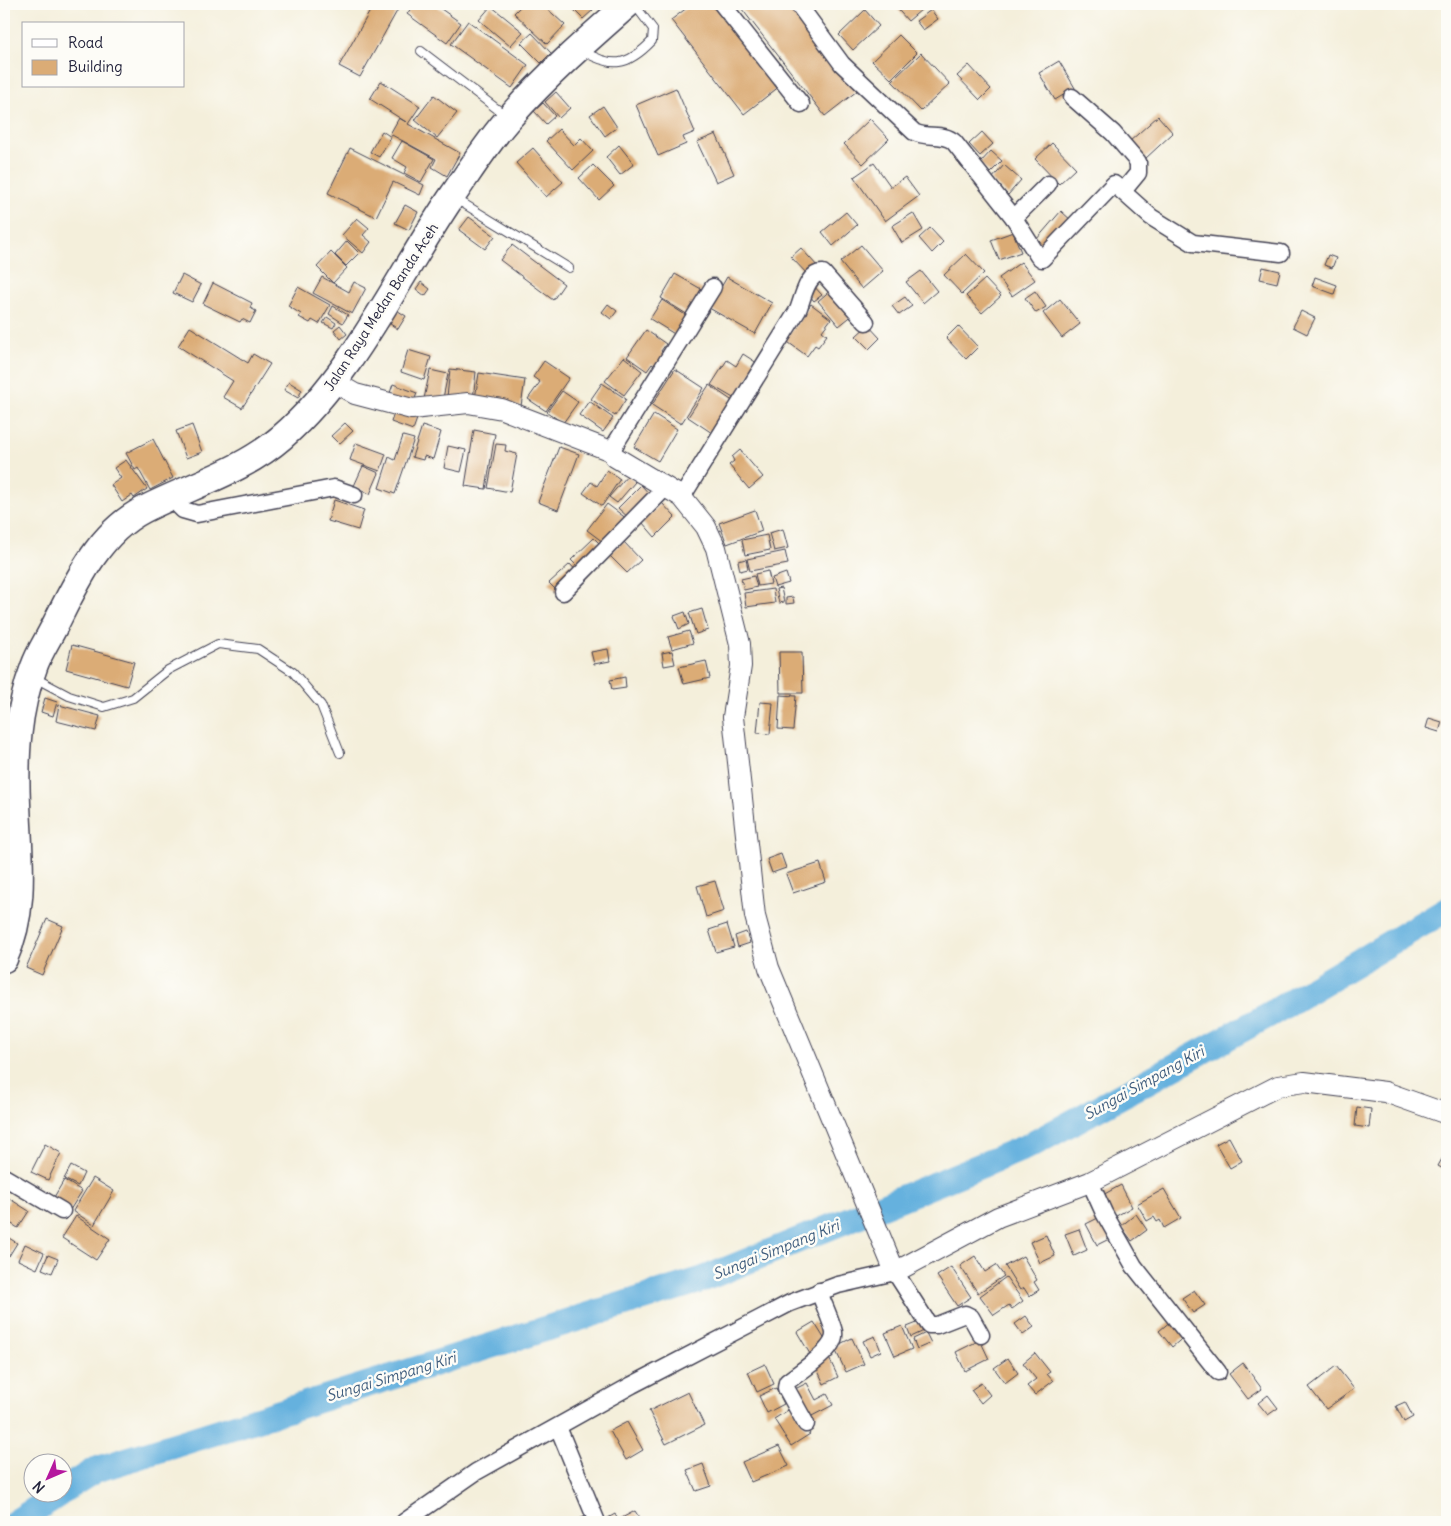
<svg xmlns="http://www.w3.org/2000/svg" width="1451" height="1526" font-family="Delius,sans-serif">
<rect width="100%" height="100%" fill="#fdfcf7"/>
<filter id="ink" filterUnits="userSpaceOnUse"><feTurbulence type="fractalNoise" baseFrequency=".02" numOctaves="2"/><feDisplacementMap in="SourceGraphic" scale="10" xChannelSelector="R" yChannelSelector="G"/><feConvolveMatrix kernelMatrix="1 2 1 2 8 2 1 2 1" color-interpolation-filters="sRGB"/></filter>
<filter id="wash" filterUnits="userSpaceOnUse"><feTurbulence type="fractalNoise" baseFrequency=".0096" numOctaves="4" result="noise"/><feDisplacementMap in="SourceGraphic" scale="20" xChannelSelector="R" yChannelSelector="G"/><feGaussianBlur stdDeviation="1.12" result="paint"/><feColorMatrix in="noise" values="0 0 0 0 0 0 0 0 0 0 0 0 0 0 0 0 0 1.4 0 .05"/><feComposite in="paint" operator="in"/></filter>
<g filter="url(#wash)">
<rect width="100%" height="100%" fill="#f4efdb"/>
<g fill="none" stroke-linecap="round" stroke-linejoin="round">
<!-- river -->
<g stroke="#65b1de" stroke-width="26">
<polyline points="62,1491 95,1470 701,1280 1031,1145 1272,1013 1447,909"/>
<polyline points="16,1522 59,1494"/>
</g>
</g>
<g id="blocks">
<!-- building -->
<g fill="#dbac76">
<polygon points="374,4 401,4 360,77 339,66"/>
<polygon points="414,4 434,4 461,23 447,43 407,14"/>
<polygon points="523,4 542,4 565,25 547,44 514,13"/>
<polygon points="568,4 588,4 593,10 583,19"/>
<polygon points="692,4 716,4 780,86 744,114 671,20"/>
<polygon points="738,4 790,4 857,91 825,116"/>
<polygon points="893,4 928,4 908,21"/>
<polygon points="491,6 523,32 510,46 479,20"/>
<polygon points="865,10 879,26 853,50 839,35"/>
<polygon points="931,10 938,19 923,30 916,21"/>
<polygon points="468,21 528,65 512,88 451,44"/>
<polygon points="532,33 551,53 541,63 521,43"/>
<polygon points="899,35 917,53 891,79 872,61"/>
<polygon points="921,53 950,84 921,111 892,81"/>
<polygon points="1059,61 1075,88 1055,100 1039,73"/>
<polygon points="969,65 991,89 980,100 957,76"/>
<polygon points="381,81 420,106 408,124 460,153 447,176 432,167 436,159 390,134 399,118 406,122 370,99"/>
<polygon points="676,88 695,132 683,137 686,144 658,156 636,105"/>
<polygon points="556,92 570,108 559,118 545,102"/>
<polygon points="434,95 457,113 437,138 415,120"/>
<polygon points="543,103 555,116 546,124 534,111"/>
<polygon points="603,106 617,127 605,136 590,115"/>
<polygon points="1158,116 1173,133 1145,159 1129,142"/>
<polygon points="870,119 889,139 863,164 844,144"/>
<polygon points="559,129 574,145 581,138 593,151 573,170 546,141"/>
<polygon points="382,131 391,137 379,157 370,152"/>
<polygon points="982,132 993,144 980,156 969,144"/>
<polygon points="716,134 734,174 716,182 697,142"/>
<polygon points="402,141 434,159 421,182 404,173 407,167 392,158"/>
<polygon points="1052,143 1076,168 1059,184 1035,159"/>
<polygon points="619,145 634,164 620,175 606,157"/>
<polygon points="350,148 424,185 420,195 393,182 376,217 328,193"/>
<polygon points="533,148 563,182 546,197 516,163"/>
<polygon points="991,151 1002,161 990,173 980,163"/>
<polygon points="874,163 891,187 905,177 919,196 885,221 854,177"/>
<polygon points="593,165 614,186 599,200 579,178"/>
<polygon points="1004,165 1021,180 1008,195 991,180"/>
<polygon points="405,205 418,212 409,230 395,223"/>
<polygon points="1061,211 1073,222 1048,250 1036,240"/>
<polygon points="846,212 857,225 833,246 822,232"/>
<polygon points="913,213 923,230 902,243 892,226"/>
<polygon points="469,217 495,236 485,249 459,230"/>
<polygon points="357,218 369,228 363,235 371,242 363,253 342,235"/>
<polygon points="930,228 943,242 932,253 919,238"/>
<polygon points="1013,232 1021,252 999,260 991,240"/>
<polygon points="347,241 359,253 346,266 335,255"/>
<polygon points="512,245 564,284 553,300 500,260"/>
<polygon points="861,245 883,271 862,289 840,262"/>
<polygon points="801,248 818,267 809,276 791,257"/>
<polygon points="331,252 347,268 333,283 317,267"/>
<polygon points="966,254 984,273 962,294 944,275"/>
<polygon points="1328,255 1336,258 1332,268 1324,265"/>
<polygon points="1021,262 1035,280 1012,296 999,278"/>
<polygon points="1263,267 1280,271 1277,283 1260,279"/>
<polygon points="921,271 937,291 923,303 906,282"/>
<polygon points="675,274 703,290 688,315 661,298"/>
<polygon points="182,275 201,285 192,302 173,293"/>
<polygon points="322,277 349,292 354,282 366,288 352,314 313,293"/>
<polygon points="727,277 772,303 755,334 709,308"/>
<polygon points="1315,277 1337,285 1334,294 1312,286"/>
<polygon points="985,279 1001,296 982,313 966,296"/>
<polygon points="421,282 430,289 425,296 416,289"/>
<polygon points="213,283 252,303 250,308 256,311 250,323 242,319 240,322 203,304"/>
<polygon points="813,285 822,295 814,301 806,291"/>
<polygon points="298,287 330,305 319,324 312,320 310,323 299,317 301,314 288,306"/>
<polygon points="833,288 854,314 839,326 818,301"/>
<polygon points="1035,291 1046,307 1036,313 1025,298"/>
<polygon points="905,297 912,306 899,315 892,306"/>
<polygon points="1060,299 1080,324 1062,338 1043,313"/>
<polygon points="662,300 687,316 676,335 650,319"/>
<polygon points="608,304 617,311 611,319 602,312"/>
<polygon points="811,304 831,319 822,331 827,335 818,347 815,345 807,356 785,340"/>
<polygon points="333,306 348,315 343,323 329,314"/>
<polygon points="395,309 406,316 398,329 387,322"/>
<polygon points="1301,311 1315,318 1307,334 1293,327"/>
<polygon points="327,317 336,323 333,328 323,323"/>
<polygon points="340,325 347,334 341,339 334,330"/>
<polygon points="868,325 880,338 869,349 856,336"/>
<polygon points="958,326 978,347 966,359 946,338"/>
<polygon points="190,327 248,363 253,354 270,364 242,408 223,397 233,381 178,346"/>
<polygon points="646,330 666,344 661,351 665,355 656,367 652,364 647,371 627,357"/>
<polygon points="408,350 431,357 424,380 401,372"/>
<polygon points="743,354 757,363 735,399 711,385 727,360 736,366"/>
<polygon points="624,357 642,371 624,395 605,381"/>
<polygon points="544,361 569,378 546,411 528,399 540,382 533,377"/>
<polygon points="450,369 476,372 473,400 447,397"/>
<polygon points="675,369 704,388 681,424 652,405"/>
<polygon points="430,370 448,374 442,403 424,399"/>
<polygon points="479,373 525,380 521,406 475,399"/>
<polygon points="289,382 302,390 298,398 284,390"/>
<polygon points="602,383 626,399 615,416 591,399"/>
<polygon points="393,384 417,393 412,407 388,399"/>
<polygon points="709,385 734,402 712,433 688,417"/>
<polygon points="562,391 578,402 563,423 547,412"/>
<polygon points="589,401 613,418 603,432 579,415"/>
<polygon points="396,408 418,416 413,430 391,422"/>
<polygon points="654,414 677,429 658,461 634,447"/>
<polygon points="345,423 353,431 339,444 331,436"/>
<polygon points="192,425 202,452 186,458 176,431"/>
<polygon points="422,426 441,432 433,459 424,456 423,460 412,457"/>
<polygon points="474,430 495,434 486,489 465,486"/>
<polygon points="403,436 414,439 395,494 379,488 389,457 395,460"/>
<polygon points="153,439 173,478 150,490 138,468 135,470 126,453"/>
<polygon points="356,443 386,454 380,471 350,460"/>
<polygon points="496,444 506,445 505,451 517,454 510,492 488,488"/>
<polygon points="448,446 466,450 461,472 444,468"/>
<polygon points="559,447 579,454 558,510 538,502"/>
<polygon points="740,450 763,477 749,489 729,465 734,461 732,457"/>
<polygon points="126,460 147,489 134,498 132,495 122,502 111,485 121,478 114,468"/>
<polygon points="363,466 379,473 370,494 354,486"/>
<polygon points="607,470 620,479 602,506 583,493 591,482 597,486"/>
<polygon points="628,475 635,482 617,503 609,497"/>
<polygon points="641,485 653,498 631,520 618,508"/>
<polygon points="334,500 364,510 358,530 328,521"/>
<polygon points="662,503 675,517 655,537 642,522"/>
<polygon points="607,504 627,519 607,545 587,530"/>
<polygon points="755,510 762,531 727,544 719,523"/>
<polygon points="783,529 788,548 774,551 769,533"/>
<polygon points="767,535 770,550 745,555 742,540"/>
<polygon points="594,538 604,548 581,570 571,560"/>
<polygon points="623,541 641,560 627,573 609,555"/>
<polygon points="785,551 788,564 750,571 747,559"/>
<polygon points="746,559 748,569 740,571 738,561"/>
<polygon points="570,564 578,573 558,592 549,583"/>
<polygon points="768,571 771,584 758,586 755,574"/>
<polygon points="786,573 789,583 775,587 772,578"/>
<polygon points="754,576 757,587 744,590 741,579"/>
<polygon points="781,588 784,602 779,603 776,589"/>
<polygon points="773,589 775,603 746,607 744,593"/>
<polygon points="793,597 794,603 786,604 786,598"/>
<polygon points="702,609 708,630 696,634 689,613"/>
<polygon points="685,612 689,624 679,629 674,616"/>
<polygon points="689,631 693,643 672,649 668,637"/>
<polygon points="72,645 134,662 127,686 66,669"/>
<polygon points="608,649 610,661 594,664 591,652"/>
<polygon points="672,651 675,664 664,666 662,653"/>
<polygon points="779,652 802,652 803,693 780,693"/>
<polygon points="706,661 710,678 684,684 679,667"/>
<polygon points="625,677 626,688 612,690 610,680"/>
<polygon points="780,695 796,696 793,730 778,729"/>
<polygon points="45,698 57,702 53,716 41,712"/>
<polygon points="760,702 773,703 770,734 757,733"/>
<polygon points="59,705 100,716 96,731 56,721"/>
<polygon points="1429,718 1442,722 1439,732 1426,728"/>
<polygon points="781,854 786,868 772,873 767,859"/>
<polygon points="820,863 826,882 793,893 786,874"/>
<polygon points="715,881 724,911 706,917 697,886"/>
<polygon points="47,919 63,926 42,975 26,968"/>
<polygon points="727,924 734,947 716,952 709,930"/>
<polygon points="746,932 750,943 738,947 735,936"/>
<polygon points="1357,1107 1371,1109 1369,1128 1355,1126"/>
<polygon points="1229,1137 1242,1161 1230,1168 1216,1144"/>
<polygon points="45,1144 61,1153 48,1180 31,1172"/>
<polygon points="1447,1150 1447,1171 1438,1166"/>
<polygon points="71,1166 84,1173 78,1186 64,1179"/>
<polygon points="93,1178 114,1191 94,1225 73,1211"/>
<polygon points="64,1180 82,1191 70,1210 53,1199"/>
<polygon points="1121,1185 1132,1207 1111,1219 1099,1197"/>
<polygon points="1164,1189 1181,1218 1164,1228 1160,1220 1157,1222 1154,1217 1147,1221 1137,1204"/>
<polygon points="10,1199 29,1211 18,1228 4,1219 4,1209"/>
<polygon points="1136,1214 1147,1230 1132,1241 1121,1226"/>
<polygon points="76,1216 110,1239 96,1260 62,1238"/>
<polygon points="1100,1217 1111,1238 1097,1245 1086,1224"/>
<polygon points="1079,1229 1087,1250 1074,1256 1065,1234"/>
<polygon points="4,1235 17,1243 9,1256 4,1253"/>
<polygon points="1046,1235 1055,1256 1040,1263 1030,1242"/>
<polygon points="25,1244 44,1253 37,1269 18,1260"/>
<polygon points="48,1255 58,1259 52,1273 42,1269"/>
<polygon points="975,1256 985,1272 996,1265 1004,1276 978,1293 960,1266"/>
<polygon points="1023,1256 1037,1280 1034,1282 1039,1290 1029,1296 1024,1288 1020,1290 1005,1266"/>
<polygon points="951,1267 971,1297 957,1306 937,1276"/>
<polygon points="1006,1277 1023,1301 1012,1309 1009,1305 994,1315 980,1296"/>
<polygon points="1194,1290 1205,1305 1193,1313 1182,1298"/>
<polygon points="1026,1316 1034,1327 1023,1335 1015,1324"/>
<polygon points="1172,1320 1185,1336 1172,1347 1159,1331"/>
<polygon points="922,1321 926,1330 911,1337 907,1327"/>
<polygon points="814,1322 827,1343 810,1354 797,1332"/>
<polygon points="902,1326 912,1349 895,1356 885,1333"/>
<polygon points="926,1333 931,1343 917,1349 913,1339"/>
<polygon points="875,1336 881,1351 870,1356 863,1341"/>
<polygon points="852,1338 864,1364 846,1372 834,1347"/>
<polygon points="980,1340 989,1359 965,1371 956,1352"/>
<polygon points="1035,1353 1050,1372 1047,1374 1053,1381 1035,1395 1027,1386 1036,1379 1023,1363"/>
<polygon points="828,1356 838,1377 824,1384 814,1362"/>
<polygon points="1008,1358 1018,1373 1005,1383 994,1368"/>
<polygon points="1243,1363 1262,1389 1248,1399 1229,1374"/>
<polygon points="765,1364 774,1384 757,1392 748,1372"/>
<polygon points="1336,1366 1354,1389 1326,1409 1309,1387"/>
<polygon points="807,1383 816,1400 827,1394 833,1405 808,1418 793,1390"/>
<polygon points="981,1383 990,1395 981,1403 971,1390"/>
<polygon points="776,1388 784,1404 767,1413 759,1396"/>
<polygon points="688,1392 704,1425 666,1444 649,1411"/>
<polygon points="1268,1395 1278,1408 1268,1415 1258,1403"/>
<polygon points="1405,1402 1413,1417 1404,1422 1396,1406"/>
<polygon points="793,1407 810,1434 791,1446 774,1419"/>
<polygon points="627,1422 643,1450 626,1460 610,1431"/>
<polygon points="779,1446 789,1466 751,1482 742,1462"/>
<polygon points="703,1464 711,1486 696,1491 687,1470"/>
<polygon points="635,1511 642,1522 601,1522 615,1514 618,1520"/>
<polygon points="589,1515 592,1522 571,1522"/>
</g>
</g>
</g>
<g filter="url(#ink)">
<use href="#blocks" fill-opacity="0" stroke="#424153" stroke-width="1"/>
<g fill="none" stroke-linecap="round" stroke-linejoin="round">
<!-- service casing -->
<g stroke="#424153" stroke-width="10">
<g id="service">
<polyline points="421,51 505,115"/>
<path d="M583 51C612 68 627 67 652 41L653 29 634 4"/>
<polyline points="456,199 569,268"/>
<polyline points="35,678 69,696 104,707 133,698 168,670 218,644 258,649 293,672 321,705 340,753"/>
</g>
</g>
<!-- minor casing -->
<g stroke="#424153" stroke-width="19">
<g id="minor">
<polyline points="722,4 801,104"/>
<path d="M798 4 842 64 914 132C927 139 943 132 954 142L1014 218 1038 256 1042 259 1114 184 1151 217 1193 243 1281 253"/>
<polyline points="1072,97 1113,133 1138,162 1138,173 1124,190"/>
<polyline points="1014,218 1048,184"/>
<polyline points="611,451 713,287"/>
<polyline points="170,497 183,510 197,514 334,488 354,495"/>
<path d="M682 497 798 310C803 298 807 272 823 273L866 322"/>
<polyline points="563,592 666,487"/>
<polyline points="4,1177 62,1211"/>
<polyline points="1090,1182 1104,1213 1134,1266 1218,1372"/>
<path d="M806 1424 786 1388 787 1382C800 1371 837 1350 834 1332 831 1319 823 1304 819 1291"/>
<polyline points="558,1427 597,1522"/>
<polyline points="404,1522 476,1472 632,1385 790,1303 838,1285 895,1272 929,1325 937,1325 965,1314 971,1317 981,1335"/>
</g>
</g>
<!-- tertiary casing -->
<g stroke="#424153" stroke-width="22">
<polyline id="tertiary" points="334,382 355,394 412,409 468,403 502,409 611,451 615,457 682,497 706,527 716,548 740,644 741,666 733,717 755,916 769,968 895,1272 998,1217 1090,1182 1278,1086 1304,1082 1385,1092 1447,1114"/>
</g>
<!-- trunk casing -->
<g stroke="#424153" stroke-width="29">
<path id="trunk" d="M4 959C27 908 19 858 17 804 15 757 17 711 34 667 39 652 49 638 56 623 77 581 99 533 143 510 189 486 242 472 282 437 354 375 399 274 453 195 471 169 489 140 510 117 546 76 587 40 628 4"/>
</g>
<!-- service -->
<use href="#service" stroke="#fff" stroke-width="8"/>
<!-- minor -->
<use href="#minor" stroke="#fff" stroke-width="16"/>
<!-- tertiary -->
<use href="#tertiary" stroke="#fff" stroke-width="20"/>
<!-- trunk -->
<use href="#trunk" stroke="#fff" stroke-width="26"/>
</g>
</g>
<g text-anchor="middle" stroke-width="5" stroke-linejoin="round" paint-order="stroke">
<!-- street labels -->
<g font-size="14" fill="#22223b" stroke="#fdfcf7">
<text transform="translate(381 307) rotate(-57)" y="5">Jalan Raya Medan Banda Aceh</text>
</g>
<!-- water labels -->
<g font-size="15" font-style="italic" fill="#3d5b7c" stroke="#fdfcf7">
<text transform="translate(1144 1083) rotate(-29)" y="5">Sungai Simpang Kiri</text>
<text transform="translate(776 1250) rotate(-22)" y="5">Sungai Simpang Kiri</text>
<text transform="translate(391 1377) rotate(-17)" y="5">Sungai Simpang Kiri</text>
</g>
</g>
<!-- margin -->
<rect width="1451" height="1526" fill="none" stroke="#fdfcf7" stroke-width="20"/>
<!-- legend -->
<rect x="22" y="22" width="162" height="65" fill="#fdfcf7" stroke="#a5a5ac"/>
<rect x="32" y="39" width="25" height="8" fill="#ffffff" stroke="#a5a5ac"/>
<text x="68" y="48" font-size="15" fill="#22223b">Road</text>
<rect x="32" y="60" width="25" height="15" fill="#dbac76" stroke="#a5a5ac"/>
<text x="68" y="72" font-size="15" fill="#22223b">Building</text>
<!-- north arrow -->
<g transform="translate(48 1478) rotate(225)"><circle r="24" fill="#fdfcf7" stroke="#a5a5ac"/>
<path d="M0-4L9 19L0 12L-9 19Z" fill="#b5179e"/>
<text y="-8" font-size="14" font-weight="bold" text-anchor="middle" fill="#22223b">N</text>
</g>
</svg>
